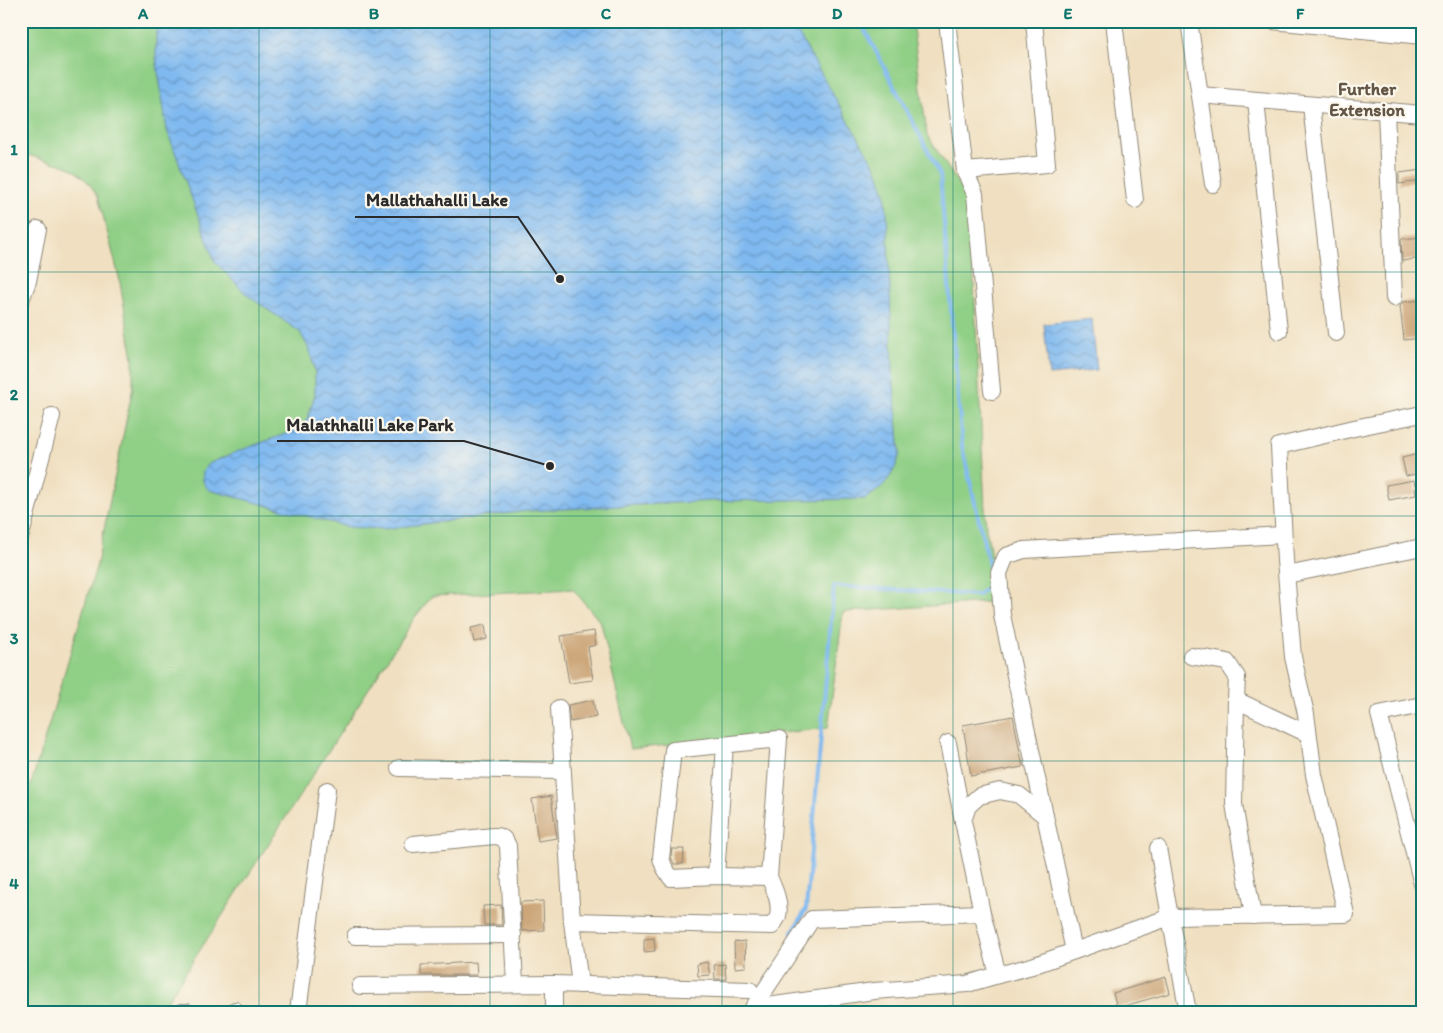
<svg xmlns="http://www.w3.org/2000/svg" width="1443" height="1033" font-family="Itim,sans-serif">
<defs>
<pattern id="water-waves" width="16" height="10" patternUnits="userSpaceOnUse" patternTransform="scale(1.25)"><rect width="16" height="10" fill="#7fb9f0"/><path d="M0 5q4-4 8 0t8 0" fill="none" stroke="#6897c3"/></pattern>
</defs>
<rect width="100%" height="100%" fill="#fbf7ec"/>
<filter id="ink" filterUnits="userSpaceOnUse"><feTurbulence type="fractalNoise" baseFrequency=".02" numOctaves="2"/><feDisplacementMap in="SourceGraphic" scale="10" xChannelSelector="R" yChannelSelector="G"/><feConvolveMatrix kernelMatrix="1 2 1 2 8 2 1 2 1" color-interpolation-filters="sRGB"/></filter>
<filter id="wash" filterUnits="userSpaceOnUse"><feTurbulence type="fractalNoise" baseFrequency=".0096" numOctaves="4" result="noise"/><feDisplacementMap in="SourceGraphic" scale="20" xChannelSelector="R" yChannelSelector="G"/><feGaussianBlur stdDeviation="1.12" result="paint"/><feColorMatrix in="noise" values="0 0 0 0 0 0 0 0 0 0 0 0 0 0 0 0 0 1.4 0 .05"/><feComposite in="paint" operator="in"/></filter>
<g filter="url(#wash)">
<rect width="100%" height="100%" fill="#f0e0c1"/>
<!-- park -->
<polygon fill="#90cf86" stroke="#5e7d58" points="21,21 912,21 927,135 970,202 986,529 998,590 990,602 843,612 828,728 630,749 601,623 573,589 432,596 415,617 160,1012 21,1012 21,797 31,784 97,564 133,387 133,358 119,277 98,196 88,182 74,170 66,166 21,153"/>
<!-- water -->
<g fill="url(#water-waves)" stroke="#55728e">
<path d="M158 21H791L878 172 885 193 887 212 893 373 900 453C895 474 884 488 865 499L711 501 527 511 384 529 348 527 209 490C201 482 200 473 208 464L241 450 302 428 308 417 315 394V372L310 351 300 332 247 295 215 262 167 130 156 57V26Z"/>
<polygon points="1092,319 1097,370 1049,375 1044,324"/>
</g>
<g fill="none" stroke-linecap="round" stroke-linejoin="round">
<!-- stream -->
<polyline stroke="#7fb9f0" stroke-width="4" points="792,934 806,909 834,586 978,595 993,582 962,446 940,174 860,21"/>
</g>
<g id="blocks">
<!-- building -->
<g fill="#cca679">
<polygon points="1422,170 1422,181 1399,184 1399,173"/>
<polygon points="1422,237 1422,258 1402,261 1401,239"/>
<polygon points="1422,300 1422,338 1404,340 1400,306 1403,302"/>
<polygon points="1418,454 1422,473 1406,476 1402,458"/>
<polygon points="1414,480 1416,495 1389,500 1386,485"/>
<polygon points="485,625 487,639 474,642 471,628"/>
<polygon points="594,631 596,645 588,647 593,680 569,683 561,636"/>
<polygon points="593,700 596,717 570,722 568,705"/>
<polygon points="1013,716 1023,767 971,776 963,725"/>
<polygon points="551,796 557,838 538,841 532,799"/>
<polygon points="672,849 684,849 683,864 674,864 671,857"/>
<polygon points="543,901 544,930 522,931 521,902"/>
<polygon points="501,905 502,925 484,925 483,906"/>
<polygon points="654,938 655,951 644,952 644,939"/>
<polygon points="745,941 746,967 735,968 734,942"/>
<polygon points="476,962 477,975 421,975 421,965"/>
<polygon points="707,962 710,975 698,976 697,964"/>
<polygon points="725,964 726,979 715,979 714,965"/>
<polygon points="1166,977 1170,993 1117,1008 1113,993"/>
</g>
</g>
</g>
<g filter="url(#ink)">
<use href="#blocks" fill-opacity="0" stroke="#8e8676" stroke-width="1"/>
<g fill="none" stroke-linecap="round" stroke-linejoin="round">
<!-- street casing -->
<g stroke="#8e8676" stroke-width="18">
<g id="street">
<polyline points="947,21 965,171 1047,164 1034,21"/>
<polyline points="1114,21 1135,200"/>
<polyline points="1189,21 1213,184"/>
<polyline points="1273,21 1422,36"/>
<polyline points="1200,95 1422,114"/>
<polyline points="1256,100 1279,331"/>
<polyline points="1311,105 1336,333"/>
<polyline points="1386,111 1394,298"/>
<polyline points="965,171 975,194 992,391"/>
<polyline points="21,300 28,281 38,229"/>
<polyline points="21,535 52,416"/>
<polyline points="1287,575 1422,547"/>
<polyline points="1191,656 1227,662 1237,677 1236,700"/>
<polyline points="1422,705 1379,714 1422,884"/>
<polyline points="559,708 572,921"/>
<polygon points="779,739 769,877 716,876 671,878 664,867 661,858 673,750"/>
<polyline points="948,743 963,821"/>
<polyline points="399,768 562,771"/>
<polyline points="1045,816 1019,795 1000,791 979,796 968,806 963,821 982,913 998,975 1032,966 1170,917 1346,914 1314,775 1306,714 1293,657 1285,560 1279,446 1354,428 1422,414"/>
<path d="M413 844 494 836C502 836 505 839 508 846L515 984"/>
<polyline points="1158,848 1170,917 1188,1012"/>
<polyline points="716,876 725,745"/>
<polyline points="1253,916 1234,804 1236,700 1308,734"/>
<polyline points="355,936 513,935"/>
<polyline points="1074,951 1002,615 999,573 1006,556 1024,550 1283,535"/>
<polyline points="554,984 554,1012"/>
<path d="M580 985 572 921 772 926C774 923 777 919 778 916 781 903 774 888 769 877"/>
<polyline points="360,986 554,984 750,990"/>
<polyline points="753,1008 874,991 967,984 998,975"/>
<polyline points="181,1012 187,1012"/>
<polyline points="234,1012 235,1010"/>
<polyline points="298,1012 327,790"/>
<polyline points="753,1012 753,1008 812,919 982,913"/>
</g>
</g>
<!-- street -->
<use href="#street" stroke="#fff" stroke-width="16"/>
</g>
</g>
<!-- grid -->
<path fill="none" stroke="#0f766e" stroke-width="1" stroke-opacity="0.55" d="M259 21V1012M490 21V1012M722 21V1012M953 21V1012M1184 21V1012M21 272H1422M21 516H1422M21 761H1422"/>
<g text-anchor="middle" stroke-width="4.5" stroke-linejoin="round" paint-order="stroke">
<!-- neighbourhood labels -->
<g font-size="18" font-weight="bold" fill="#635646" stroke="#fbf7ec">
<text x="1367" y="95">Further<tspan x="1367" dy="21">Extension</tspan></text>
</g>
</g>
<!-- callouts -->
<path fill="none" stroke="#2b2b2b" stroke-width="2" d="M560 279L518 217H355M550 466L464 441H277"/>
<g fill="#2b2b2b" stroke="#fbf7ec" stroke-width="2">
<circle cx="560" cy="279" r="5"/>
<circle cx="550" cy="466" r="5"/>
</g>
<g font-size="18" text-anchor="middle" font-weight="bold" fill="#2b2b2b" stroke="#fbf7ec" stroke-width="4.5" stroke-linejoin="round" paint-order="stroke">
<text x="437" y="206">Mallathahalli Lake</text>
<text x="370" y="431">Malathhalli Lake Park</text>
</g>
<!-- margin -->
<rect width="1443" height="1033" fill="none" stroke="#fbf7ec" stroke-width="55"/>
<rect x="28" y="28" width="1388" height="978" fill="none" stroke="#0f766e" stroke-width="2"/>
<g font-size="16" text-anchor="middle" font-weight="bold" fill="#0f766e">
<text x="143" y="19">A</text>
<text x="374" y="19">B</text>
<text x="606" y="19">C</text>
<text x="837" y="19">D</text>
<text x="1068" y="19">E</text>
<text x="1300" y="19">F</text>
<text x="14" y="155">1</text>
<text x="14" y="400">2</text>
<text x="14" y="644">3</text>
<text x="14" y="889">4</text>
</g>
</svg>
